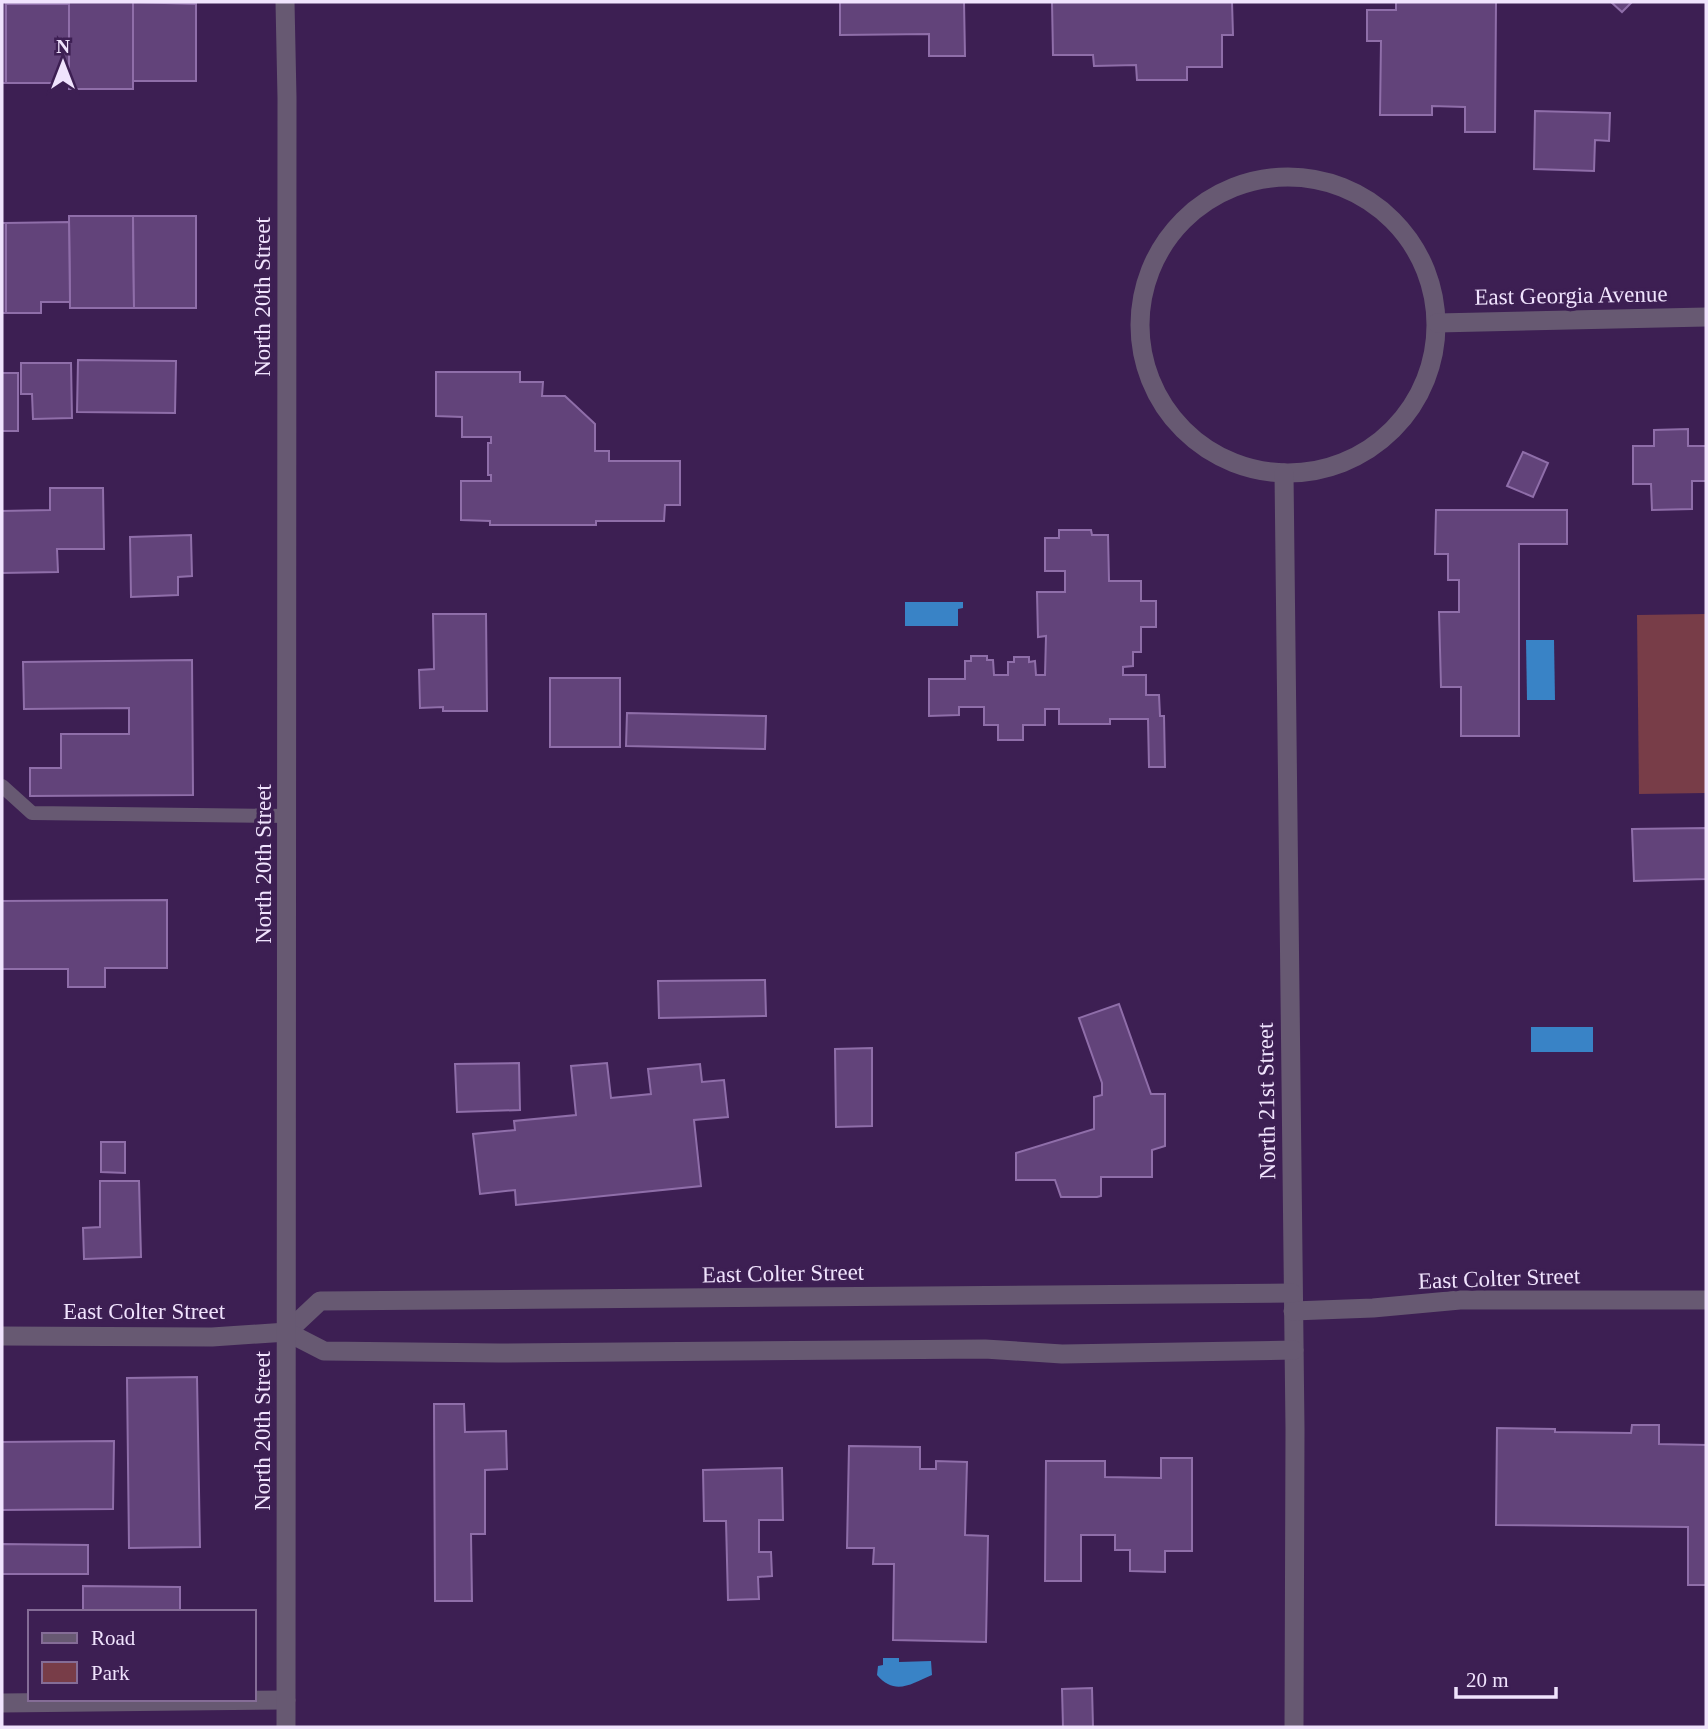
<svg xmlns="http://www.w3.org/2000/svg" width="1708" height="1729" font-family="Georgia,serif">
<rect width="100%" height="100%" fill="#3d1f53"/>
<!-- green -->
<polygon fill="#783d48" points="1706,614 1706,793 1639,794 1637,615"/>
<!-- water -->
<g fill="#3983c6">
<polygon points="905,602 963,602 963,608 958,609 958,626 905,626"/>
<polygon points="1526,640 1554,640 1555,700 1527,700"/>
<rect x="1531" y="1027" width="62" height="25"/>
<path d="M883 1658H899V1662L931 1661 932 1675C911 1684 895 1696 877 1675L878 1666 883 1665Z"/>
</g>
<!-- building -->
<g fill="#62437a" stroke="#8f6ea9" stroke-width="2">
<rect x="2" y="2" width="4" height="81"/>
<rect x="69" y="2" width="64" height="87"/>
<polygon points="133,2 196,4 196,81 133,81"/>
<polygon points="840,2 964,2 965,56 929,56 929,34 840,35"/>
<polygon points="1052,2 1232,2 1233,35 1222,35 1222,67 1187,67 1187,80 1137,80 1136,65 1094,66 1093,55 1053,55"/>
<polygon points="1396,2 1496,2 1495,132 1465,132 1465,107 1432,106 1432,115 1380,115 1381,41 1367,41 1367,10 1396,10"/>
<polygon points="1611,2 1632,2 1622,12"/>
<rect x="6" y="4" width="63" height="79"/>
<polygon points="1535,111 1610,113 1609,141 1595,140 1594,171 1534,169"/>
<polygon points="69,216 133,216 134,308 70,308"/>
<polygon points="133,216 196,216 196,308 134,308"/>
<polygon points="69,222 70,302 41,302 41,313 6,313 6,223"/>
<rect x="2" y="223" width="4" height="90"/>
<polygon points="78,360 176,361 175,413 77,412"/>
<polygon points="21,363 71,363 72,418 33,419 32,394 21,394"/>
<polygon points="436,372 520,372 520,382 543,382 542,396 565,396 595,424 595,451 609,451 609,461 680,461 680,505 665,505 664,521 596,521 596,525 490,525 490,521 461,520 461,481 491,481 491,475 488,475 488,443 491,443 491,437 462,437 462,417 436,416"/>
<rect x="2" y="373" width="16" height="58"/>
<polygon points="1688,429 1688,446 1706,446 1706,481 1692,481 1692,509 1652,510 1651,484 1633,484 1633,446 1654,446 1654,430"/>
<polygon points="1523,452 1548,463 1533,497 1507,486"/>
<polygon points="50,488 103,488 104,549 57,549 58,572 2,573 2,511 50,510"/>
<polygon points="1436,510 1567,510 1567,544 1519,544 1519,736 1461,736 1461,687 1441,687 1439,612 1459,612 1459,580 1448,580 1448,554 1435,554"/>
<polygon points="1059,530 1091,530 1092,535 1108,535 1109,581 1141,581 1141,601 1156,601 1156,627 1141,627 1141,652 1133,652 1133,666 1123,667 1123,675 1146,675 1146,695 1159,695 1160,716 1164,716 1165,767 1149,767 1148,719 1110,719 1110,724 1059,724 1059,709 1045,709 1045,725 1023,725 1023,740 998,740 998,725 984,725 984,707 959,707 959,715 929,716 929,679 965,679 965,661 971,661 971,656 987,656 987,660 993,660 994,675 1008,675 1008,662 1014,662 1014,657 1029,657 1029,662 1035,661 1036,675 1045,675 1046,636 1038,637 1037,592 1065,592 1065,571 1045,571 1045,538 1059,538"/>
<polygon points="191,535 192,576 178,577 178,595 131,597 130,537"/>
<polygon points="433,614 486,614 487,711 443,711 443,707 420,708 419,670 434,669"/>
<polygon points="192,660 193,795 30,796 30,768 61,768 61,734 129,734 129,708 24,709 23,662"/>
<rect x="550" y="678" width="70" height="69"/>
<polygon points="627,713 766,716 765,749 626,746"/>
<polygon points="1706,828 1706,879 1634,881 1632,829"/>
<polygon points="167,900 167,968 105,968 105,987 68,987 68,969 2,969 2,901"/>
<polygon points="765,980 766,1016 659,1018 658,981"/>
<polygon points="1119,1004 1151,1094 1165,1094 1165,1146 1152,1150 1152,1177 1101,1177 1101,1196 1097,1197 1061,1197 1055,1180 1016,1180 1016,1153 1094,1129 1094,1097 1102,1095 1102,1083 1079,1018"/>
<polygon points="872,1048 872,1126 836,1127 835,1049"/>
<polygon points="519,1063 520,1110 457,1112 455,1064"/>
<polygon points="607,1063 611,1098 651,1094 648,1069 700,1064 702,1082 724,1080 728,1117 694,1120 701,1186 516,1205 515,1190 480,1194 473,1134 515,1130 514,1121 576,1115 571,1066"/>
<polygon points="101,1142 125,1142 125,1173 101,1172"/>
<polygon points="100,1181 139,1181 141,1257 84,1259 83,1228 100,1227"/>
<polygon points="197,1377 200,1547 129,1548 127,1378"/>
<polygon points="434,1404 464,1404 465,1432 506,1431 507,1469 485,1470 485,1534 471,1534 472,1601 435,1601"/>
<polygon points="1632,1425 1659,1425 1659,1444 1706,1445 1706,1585 1688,1585 1688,1527 1496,1525 1497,1428 1555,1429 1555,1432 1631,1433"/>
<polygon points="114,1441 113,1509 2,1510 2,1442"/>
<polygon points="849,1446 920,1447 920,1469 936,1469 936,1461 967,1462 965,1535 988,1536 986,1642 893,1640 894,1564 873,1564 874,1548 847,1548"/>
<polygon points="1161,1458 1192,1458 1192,1551 1165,1551 1165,1572 1130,1571 1130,1550 1115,1550 1115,1535 1081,1535 1081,1581 1045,1581 1046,1461 1105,1461 1105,1477 1161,1478"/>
<polygon points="782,1468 783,1520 759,1520 759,1552 771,1552 772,1576 758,1577 759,1599 728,1600 726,1521 704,1521 703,1470"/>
<polygon points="2,1544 88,1545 88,1574 2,1574"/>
<polygon points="83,1586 180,1587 180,1612 83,1612"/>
<polygon points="1092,1688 1093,1727 1063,1727 1062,1689"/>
</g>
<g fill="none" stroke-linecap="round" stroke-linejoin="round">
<!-- service -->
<polyline stroke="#675972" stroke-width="14" points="2,786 32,813 287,816"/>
<!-- minor -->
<g stroke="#675972" stroke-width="19">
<circle cx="1288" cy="325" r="148"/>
<polyline points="1437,323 1706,317"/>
<polyline points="1284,473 1295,1429 1294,1727"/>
<polyline points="1293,1311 1373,1308 1460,1300 1706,1300"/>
<polyline points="287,1332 320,1301 1292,1293"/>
<polyline points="2,1336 212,1337 287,1332 324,1351 499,1353 985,1349 1062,1354 1294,1350"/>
<polyline points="2,1703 286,1700"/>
</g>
<!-- tertiary -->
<polyline stroke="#675972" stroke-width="19" points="285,2 287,98 286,1727"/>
</g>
<g text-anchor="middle" stroke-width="7" stroke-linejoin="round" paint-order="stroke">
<!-- street labels -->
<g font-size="23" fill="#f0e3fd" stroke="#3d1f53">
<text transform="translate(1571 295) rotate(-1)" y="8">East Georgia Avenue</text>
<text transform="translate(262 297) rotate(-90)" y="8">North 20th Street</text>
<text transform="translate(263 864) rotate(-90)" y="8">North 20th Street</text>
<text transform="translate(1266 1101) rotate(-91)" y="8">North 21st Street</text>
<text transform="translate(783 1273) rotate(-1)" y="8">East Colter Street</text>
<text transform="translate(1499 1278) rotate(-2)" y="8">East Colter Street</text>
<text x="144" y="1319">East Colter Street</text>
<text transform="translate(262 1431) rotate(-90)" y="8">North 20th Street</text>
</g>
</g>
<!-- border -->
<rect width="1708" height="1729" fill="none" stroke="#f0e3fd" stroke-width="7"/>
<!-- legend -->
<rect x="28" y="1610" width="228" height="91" fill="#3d1f53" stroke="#856d97" stroke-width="2"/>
<rect x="42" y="1633" width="35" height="10" fill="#675972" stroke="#856d97" stroke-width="2"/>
<text x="91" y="1645" font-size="21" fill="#f0e3fd">Road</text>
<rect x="42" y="1662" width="35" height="21" fill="#783d48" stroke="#856d97" stroke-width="2"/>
<text x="91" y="1680" font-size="21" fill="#f0e3fd">Park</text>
<!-- north arrow -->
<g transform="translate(63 63)" stroke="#3d1f53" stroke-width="5" paint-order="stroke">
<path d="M0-5L12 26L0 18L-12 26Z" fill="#f0e3fd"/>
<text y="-10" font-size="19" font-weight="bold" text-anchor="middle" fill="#f0e3fd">N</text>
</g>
<!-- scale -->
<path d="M1456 1687v10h100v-10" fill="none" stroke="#f0e3fd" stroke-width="3.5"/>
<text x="1466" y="1687" font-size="21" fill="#f0e3fd" stroke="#3d1f53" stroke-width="5" paint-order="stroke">20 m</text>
</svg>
